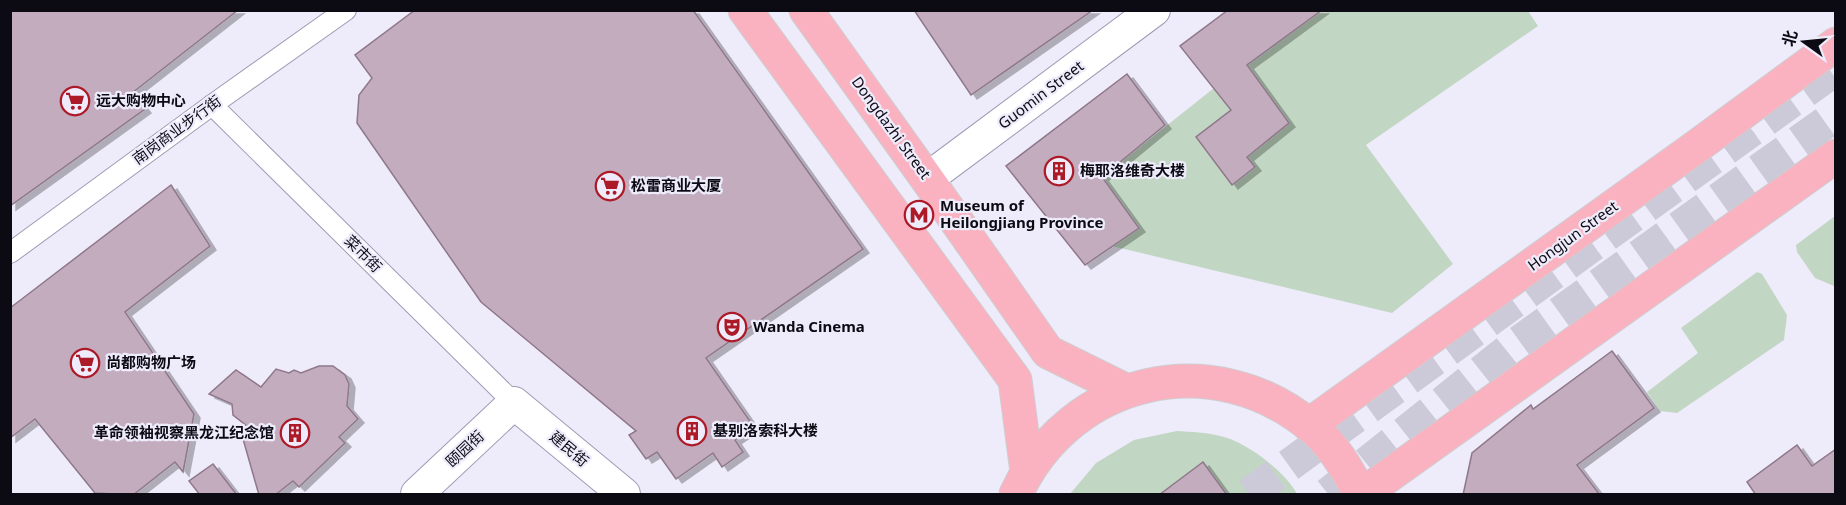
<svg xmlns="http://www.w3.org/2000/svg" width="1846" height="505" font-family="'Noto Sans','Noto Sans SC',sans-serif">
<defs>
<filter id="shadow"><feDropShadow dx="6" dy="4" stdDeviation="0" flood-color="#0004"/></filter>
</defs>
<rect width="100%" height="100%" fill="#eeebfb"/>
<!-- green -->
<g fill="#c2d7c3">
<polygon points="1322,11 1528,11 1538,26 1366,145 1453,264 1392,313 1112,246 1139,228 1102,177 1214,88"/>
<polygon points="1835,216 1836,285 1834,286 1815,278 1797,252 1796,245"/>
<polygon points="1757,272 1762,274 1787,315 1784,340 1677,413 1660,411 1647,392 1698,353 1681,328"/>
<path d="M1177 431C1191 432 1206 432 1220 436 1245 441 1285 471 1297 494H1070L1096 463 1134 440Z"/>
</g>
<!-- building -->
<g fill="#c4acbf" stroke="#8e788a" stroke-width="1.5" filter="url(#shadow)">
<polygon points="10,10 238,10 132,93 145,109 10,206"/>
<polygon points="415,10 693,10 863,249 706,358 754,427 735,440 743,452 722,467 713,453 676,479 657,452 646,459 629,435 636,431 481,302 357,123 359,95 372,78 355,55"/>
<polygon points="914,10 1093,10 971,95"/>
<polygon points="1228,10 1322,10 1247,65 1289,123 1247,157 1255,167 1232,185 1196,137 1231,110 1180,46"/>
<polygon points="1127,74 1165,125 1102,177 1139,228 1085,265 1006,166"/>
<polygon points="171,185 210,246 125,312 194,414 183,472 175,462 133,495 95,493 35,419 10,438 10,308"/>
<polygon points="1612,351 1654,408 1577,465 1600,495 1463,495 1472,453 1531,405 1533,409"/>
<polygon points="319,366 333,366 345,375 349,384 347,406 358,419 339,437 345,443 299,487 293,481 275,495 259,495 243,439 252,430 233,415 232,404 209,394 236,370 261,387 276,369 289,373 294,370 301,373"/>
<polygon points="1797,445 1812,466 1836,449 1836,495 1756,495 1747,482"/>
<polygon points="1203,462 1227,495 1159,495"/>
<polygon points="213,464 237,495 200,495 189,481"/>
</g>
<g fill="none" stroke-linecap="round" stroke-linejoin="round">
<!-- primary-tunnel -->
<g stroke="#ccc9d8" stroke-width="33" stroke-dasharray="33 16" stroke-linecap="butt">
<polyline points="1249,494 1836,69"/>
<polyline points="1328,494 1516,344 1836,115"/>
</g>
<!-- pedestrian casing -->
<g stroke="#9f9bb4" stroke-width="22">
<g id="pedestrian">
<polyline points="212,105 514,403"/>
<polyline points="10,253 212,105 346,10"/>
</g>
</g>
<!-- tertiary casing -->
<g stroke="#9f9bb4" stroke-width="34">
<g id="tertiary">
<polyline points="927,179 1154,10"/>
<polyline points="417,494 514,403 624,494"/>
</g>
</g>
<!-- primary casing -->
<g stroke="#ceced0" stroke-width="35">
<g id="primary">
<polyline points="745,10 1015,380 1027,472"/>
<polyline points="806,10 927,179 1048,352 1127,391"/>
<polyline points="1309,425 1696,147 1836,44"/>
<path d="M1016 494C1070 377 1214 344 1313 428 1334 446 1348 470 1360 494"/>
<polyline points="1363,494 1836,156"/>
</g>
</g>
<!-- pedestrian -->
<use href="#pedestrian" stroke="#fff" stroke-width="20"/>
<!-- tertiary -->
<use href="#tertiary" stroke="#fff" stroke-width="32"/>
<!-- primary -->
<use href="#primary" stroke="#fab2c1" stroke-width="33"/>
</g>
<!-- icons -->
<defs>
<g id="supermarket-ring" transform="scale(1.5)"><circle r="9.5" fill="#eeebfb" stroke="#ad1a27" stroke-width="1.5"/><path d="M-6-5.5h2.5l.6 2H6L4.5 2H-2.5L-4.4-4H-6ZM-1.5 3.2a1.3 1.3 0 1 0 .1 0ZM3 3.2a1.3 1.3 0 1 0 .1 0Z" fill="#ad1a27"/></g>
<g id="building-ring" transform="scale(1.5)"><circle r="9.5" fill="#eeebfb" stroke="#ad1a27" stroke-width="1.5"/><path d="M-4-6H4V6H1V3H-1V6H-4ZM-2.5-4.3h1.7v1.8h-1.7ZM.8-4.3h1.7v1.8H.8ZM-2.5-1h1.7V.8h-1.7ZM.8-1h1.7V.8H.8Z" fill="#ad1a27"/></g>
<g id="metro-ring" transform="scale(1.5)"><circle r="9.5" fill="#eeebfb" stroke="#ad1a27" stroke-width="1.5"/><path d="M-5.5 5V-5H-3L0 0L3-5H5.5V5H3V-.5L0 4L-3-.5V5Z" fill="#ad1a27"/></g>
<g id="theatre-ring" transform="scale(1.5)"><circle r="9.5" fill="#eeebfb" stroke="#ad1a27" stroke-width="1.5"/><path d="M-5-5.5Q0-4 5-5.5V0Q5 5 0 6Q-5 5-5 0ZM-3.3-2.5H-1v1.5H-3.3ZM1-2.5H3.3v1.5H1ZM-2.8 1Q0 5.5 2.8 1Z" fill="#ad1a27"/></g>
</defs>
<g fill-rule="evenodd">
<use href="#supermarket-ring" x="75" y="101"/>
<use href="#building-ring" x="1059" y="171"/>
<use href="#supermarket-ring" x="610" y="186"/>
<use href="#metro-ring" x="919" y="215"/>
<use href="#theatre-ring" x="732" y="327"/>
<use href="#supermarket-ring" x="85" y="363"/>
<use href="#building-ring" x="692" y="431"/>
<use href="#building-ring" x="295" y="433"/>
</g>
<g text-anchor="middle" stroke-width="4.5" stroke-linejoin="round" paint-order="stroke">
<!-- street labels -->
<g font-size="15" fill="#0c0a13" stroke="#eeebfb">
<text transform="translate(1041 95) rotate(-37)" y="5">Guomin Street</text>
<text transform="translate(891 128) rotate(54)" y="5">Dongdazhi Street</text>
<text transform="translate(177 130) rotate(-36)" y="5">南岗商业步行街</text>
<text transform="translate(1573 236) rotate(-36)" y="5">Hongjun Street</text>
<text transform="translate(363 254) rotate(45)" y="5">菜市街</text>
<text transform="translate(465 449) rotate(-43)" y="5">颐园街</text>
<text transform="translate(569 449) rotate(40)" y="5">建民街</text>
</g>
<!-- poi labels -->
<g font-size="15" font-weight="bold" fill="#0c0a13" stroke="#eeebfb" text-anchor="start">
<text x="96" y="106">远大购物中心</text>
<text x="1080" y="176">梅耶洛维奇大楼</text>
<text x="631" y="191">松雷商业大厦</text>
<text x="940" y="211">Museum of<tspan x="940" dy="17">Heilongjiang Province</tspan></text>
<text x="753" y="332">Wanda Cinema</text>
<text x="106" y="368">尚都购物广场</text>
<text x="713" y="436">基别洛索科大楼</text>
<text x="274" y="438" text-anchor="end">革命领袖视察黑龙江纪念馆</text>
</g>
</g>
<!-- border -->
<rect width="1846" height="505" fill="none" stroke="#0c0a13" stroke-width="24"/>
<!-- north arrow -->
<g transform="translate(1804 42) rotate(285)" stroke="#eeebfb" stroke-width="4.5" paint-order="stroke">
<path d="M0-4.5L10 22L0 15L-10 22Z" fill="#0c0a13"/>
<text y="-9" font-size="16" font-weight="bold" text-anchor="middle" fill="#0c0a13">北</text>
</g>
</svg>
